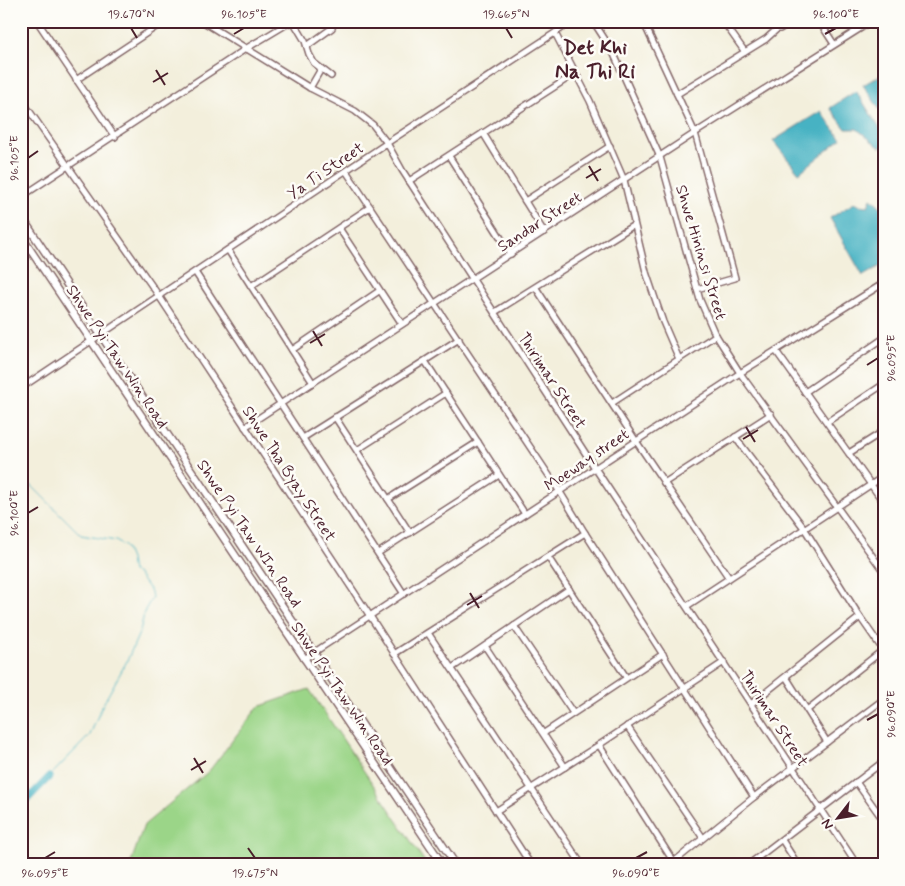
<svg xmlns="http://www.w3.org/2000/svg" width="905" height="886" font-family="Mynerve,sans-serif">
<rect width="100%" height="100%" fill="#fdfcf7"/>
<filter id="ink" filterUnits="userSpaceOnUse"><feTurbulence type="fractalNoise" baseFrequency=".02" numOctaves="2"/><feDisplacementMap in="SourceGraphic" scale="10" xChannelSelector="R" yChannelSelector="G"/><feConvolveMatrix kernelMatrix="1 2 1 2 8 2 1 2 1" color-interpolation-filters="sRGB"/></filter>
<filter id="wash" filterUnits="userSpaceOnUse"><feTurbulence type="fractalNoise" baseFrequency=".0096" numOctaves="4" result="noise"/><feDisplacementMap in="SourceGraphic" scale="20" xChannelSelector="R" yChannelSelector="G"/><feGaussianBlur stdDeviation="1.12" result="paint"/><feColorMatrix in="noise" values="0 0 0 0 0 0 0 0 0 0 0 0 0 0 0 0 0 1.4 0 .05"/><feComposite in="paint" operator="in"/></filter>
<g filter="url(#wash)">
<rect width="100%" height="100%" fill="#f3efdc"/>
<!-- green -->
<polygon fill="#9bd588" stroke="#727a5a" points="309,689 427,865 130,865 144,825 209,771 258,707"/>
<!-- water -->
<g fill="#46b2c3" stroke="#486877">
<polygon points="884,73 884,116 863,85"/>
<polygon points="856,91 884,135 884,147 879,147 857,129 846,129 830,108"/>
<polygon points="821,111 841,139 799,173 773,141"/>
<polygon points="871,198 880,206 884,216 884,264 863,276 830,218 854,203 859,205 868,206"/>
</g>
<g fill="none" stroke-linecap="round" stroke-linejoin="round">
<!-- stream -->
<polyline stroke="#46b2c3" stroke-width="1" points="21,480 32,486 81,535 116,541 125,547 130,559 132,572 137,573 151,592 152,598 145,610 140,631 127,661 102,706 90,735 49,777"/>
<!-- river -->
<polyline stroke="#46b2c3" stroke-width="7" points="21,806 49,777"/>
</g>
</g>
<g filter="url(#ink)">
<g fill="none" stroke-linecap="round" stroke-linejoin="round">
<!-- minor casing -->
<g stroke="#856869" stroke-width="8">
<g id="minor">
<polyline points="37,21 115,137"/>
<polyline points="202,21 310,88 355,111 373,125 387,143 402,170 595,468 857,865"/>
<polyline points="293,21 305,41 309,54 314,63 331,76"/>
<polyline points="593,21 613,52 660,157 700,300 714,332 740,373 884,572"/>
<polyline points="643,21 695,133 735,278 697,289"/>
<polyline points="723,21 745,52"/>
<polyline points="771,21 777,29 780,29 792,21"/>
<polyline points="819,21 834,44"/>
<polyline points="881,21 884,25"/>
<polyline points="647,27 655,21"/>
<polyline points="555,33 590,101 624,180 646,272 663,322 679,359"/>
<polyline points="307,46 332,28 333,25 330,21"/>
<polyline points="76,80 165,21"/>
<polyline points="310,88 321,69"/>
<polyline points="677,94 766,39 777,29"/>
<polyline points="21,99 159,296 370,616 531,865"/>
<polyline points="483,133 544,232"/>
<polyline points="449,156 511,254"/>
<polyline points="346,171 560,492 585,533 754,797"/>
<polyline points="409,181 576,73"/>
<polyline points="21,197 247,48 292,21"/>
<polyline points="525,201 610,146"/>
<polyline points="339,228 402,324"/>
<polyline points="228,250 313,383"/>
<polyline points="195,272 404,594"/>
<polyline points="251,286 370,207"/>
<polyline points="536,288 636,441 729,578"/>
<polyline points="495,312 634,225"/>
<polyline points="292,350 379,291"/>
<polyline points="776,351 884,503"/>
<polyline points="425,361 525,514"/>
<polyline points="21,388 387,143 573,21"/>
<polyline points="805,392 884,338"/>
<polyline points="612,403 716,335"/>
<polyline points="335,417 410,533"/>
<polyline points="827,422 884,384"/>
<polyline points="245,427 695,133 872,21"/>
<polyline points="735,437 804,528 860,617 751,704"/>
<polyline points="303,438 459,339"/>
<polyline points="357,450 446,393"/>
<polyline points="849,453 884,431"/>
<polyline points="664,483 771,414"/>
<polyline points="388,499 478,442"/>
<polyline points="378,553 499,475"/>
<polyline points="548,557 626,677"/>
<polyline points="687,606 884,476"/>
<polyline points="514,626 573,713"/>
<polyline points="428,633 582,865"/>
<polyline points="485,646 565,767"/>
<polyline points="394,654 585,533"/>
<polyline points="304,659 740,373 884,283"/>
<polyline points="452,668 569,589"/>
<polyline points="786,677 827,742"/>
<polyline points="807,710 883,650 860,617"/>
<polyline points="627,726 703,838"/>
<polyline points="544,733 663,654"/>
<polyline points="599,745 675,864"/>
<polyline points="856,782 884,821"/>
<polyline points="496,811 599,745 724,662"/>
<polyline points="782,840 798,865"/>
<polyline points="670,865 754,797 884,699"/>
<polyline points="748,865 884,761"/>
</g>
</g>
<!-- major casing -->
<g stroke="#856869" stroke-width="9">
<g id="major">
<polyline points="21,216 456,865"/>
<polyline points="21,236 443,865"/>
</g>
</g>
<!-- minor -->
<use href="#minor" stroke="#fff" stroke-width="5"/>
<!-- major -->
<use href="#major" stroke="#fff" stroke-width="6"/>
</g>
</g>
<!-- ticks -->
<path fill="none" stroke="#4a1f2b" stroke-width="2" d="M131 28 137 38M506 28 512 38M234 34 244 28M825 34 836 28M156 70 165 85M153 82 168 73M28 158 38 151M589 166 598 181M586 178 601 169M313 331 322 346M310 343 325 334M867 365 878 358M746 427 755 442M743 439 758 430M28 513 38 507M470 593 479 608M467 605 482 596M867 720 878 714M194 758 203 773M191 770 206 761M248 848 255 858M45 858 55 852M636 858 647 852"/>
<g text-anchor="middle" stroke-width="5" stroke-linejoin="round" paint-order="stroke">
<!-- street labels -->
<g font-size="16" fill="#4a1f2b" stroke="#fdfcf7">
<text transform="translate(325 170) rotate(-34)" y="6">Ya Ti Street</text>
<text transform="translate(539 221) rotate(-33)" y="6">Sandar Street</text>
<text transform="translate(702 252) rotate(73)" y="6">Shwe Hininsi Street</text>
<text transform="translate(118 356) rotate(56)" y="6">Shwe Pyi Taw Win Road</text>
<text transform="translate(553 380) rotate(57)" y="6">Thirimar Street</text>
<text transform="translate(586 459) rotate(-34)" y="6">Moeway street</text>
<text transform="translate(290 473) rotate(57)" y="6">Shwe Tha Byay Street</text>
<text transform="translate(250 533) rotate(56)" y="6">Shwe Pyi Taw WIn Road</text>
<text transform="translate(343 693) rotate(56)" y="6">Shwe Pyi Taw Win Road</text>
<text transform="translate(775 718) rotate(57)" y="6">Thirimar Street</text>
</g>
<!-- district labels -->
<g font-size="21" font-weight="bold" fill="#4a1f2b" stroke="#fdfcf7">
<text x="595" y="54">Det Khi<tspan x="595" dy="24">Na Thi Ri</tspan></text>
</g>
</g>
<!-- margin -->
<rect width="905" height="886" fill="none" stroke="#fdfcf7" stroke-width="55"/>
<!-- north arrow -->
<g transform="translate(838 818) rotate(239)" stroke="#fdfcf7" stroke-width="4" paint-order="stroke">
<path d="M0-4L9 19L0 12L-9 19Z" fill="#4a1f2b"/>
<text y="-8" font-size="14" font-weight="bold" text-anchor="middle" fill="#4a1f2b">N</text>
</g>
<rect x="28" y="28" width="850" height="830" fill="none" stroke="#4a1f2b" stroke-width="2"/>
<g font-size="12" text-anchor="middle" fill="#4a1f2b">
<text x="131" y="18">19.670°N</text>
<text x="244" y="18">96.105°E</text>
<text x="506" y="18">19.665°N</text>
<text x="836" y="18">96.100°E</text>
<text transform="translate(14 158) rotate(-90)" y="4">96.105°E</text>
<text transform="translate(891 358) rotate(-90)" y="4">96.095°E</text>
<text transform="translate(14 513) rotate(-90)" y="4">96.100°E</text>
<text transform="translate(891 714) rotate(-90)" y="4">96.090°E</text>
<text x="45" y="877">96.095°E</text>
<text x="255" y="877">19.675°N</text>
<text x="636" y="877">96.090°E</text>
</g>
</svg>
